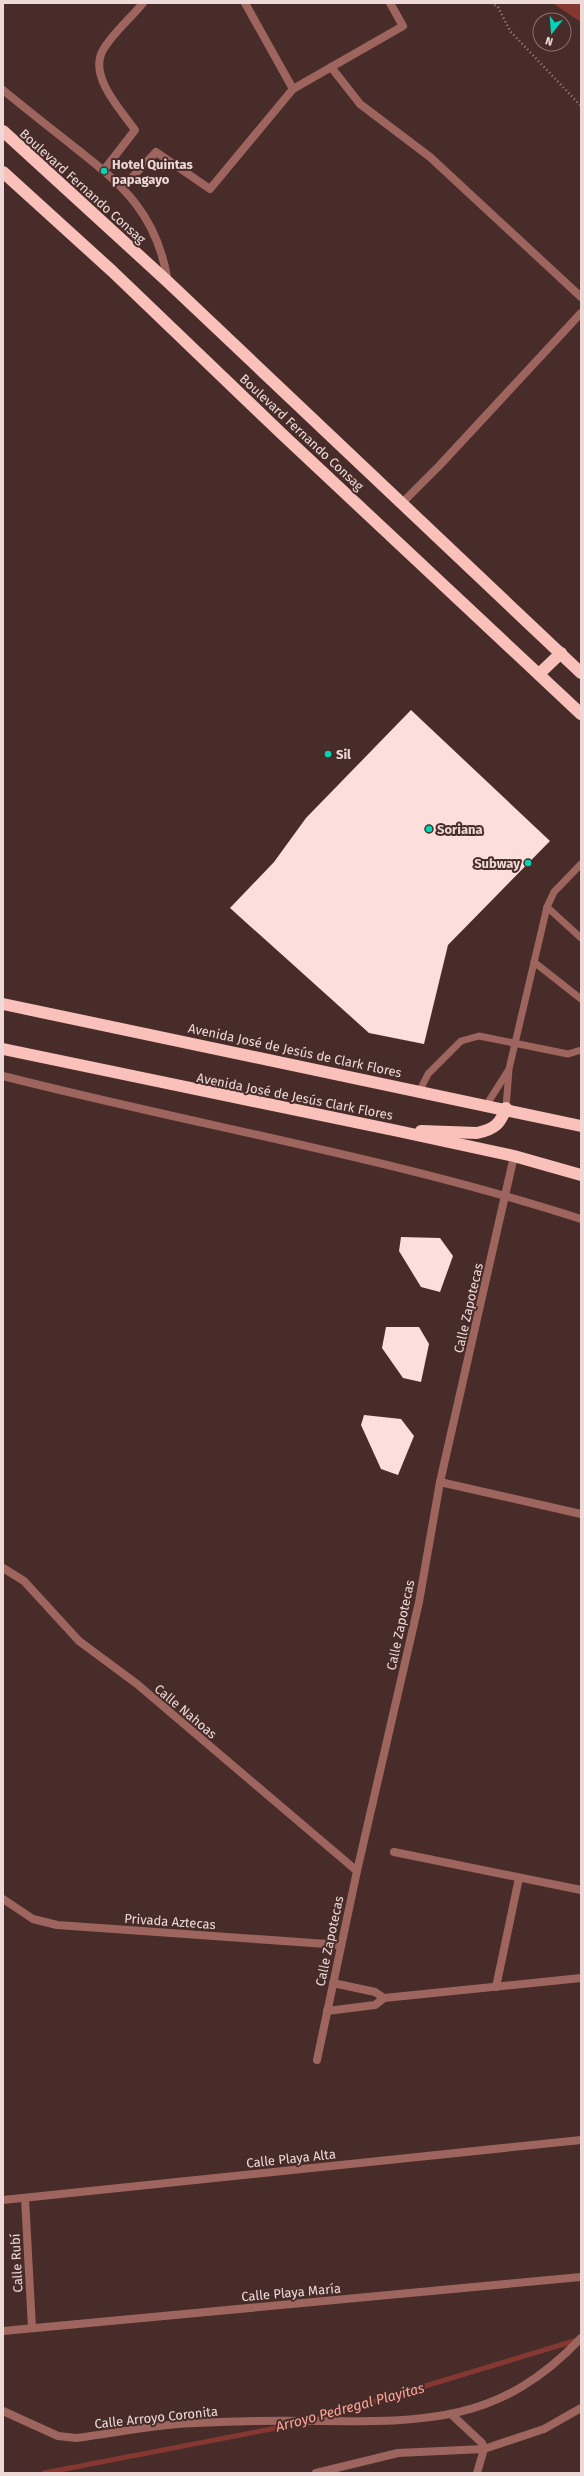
<svg xmlns="http://www.w3.org/2000/svg" width="584" height="2476" font-family="'Fira Sans',sans-serif">
<rect width="100%" height="100%" fill="#482c29"/>
<!-- water -->
<polygon fill="#843831" points="552,3 581,3 581,22"/>
<g fill="none" stroke-linecap="round" stroke-linejoin="round">
<!-- stream -->
<g stroke="#843831" stroke-width="5">
<polyline points="316,2419 574,2341"/>
<polyline points="44,2473 297,2424"/>
</g>
</g>
<!-- building -->
<g fill="#fcdeda">
<polygon points="411,710 550,841 448,945 424,1044 369,1033 230,908 274,862 306,818"/>
<polygon points="401,1237 440,1238 453,1256 440,1292 421,1287 399,1251"/>
<polygon points="386,1327 419,1327 429,1344 421,1382 403,1378 382,1348"/>
<polygon points="364,1415 401,1419 414,1436 398,1475 381,1469 361,1425"/>
</g>
<g fill="none" stroke-linecap="round" stroke-linejoin="round">
<!-- path -->
<polyline stroke="#a08987" stroke-width="2.5" stroke-dasharray="1 3" stroke-linecap="butt" points="491,3 498,7 510,31 581,106"/>
<!-- lane -->
<g stroke="#9e655e" stroke-width="7">
<polyline points="547,907 581,938"/>
<polyline points="534,962 581,999"/>
<polyline points="420,1090 428,1074 461,1041 479,1036 568,1054 581,1050"/>
<polyline points="487,1104 508,1071"/>
<polyline points="506,1108 509,1069 547,907 554,892 581,864"/>
</g>
<!-- street -->
<g stroke="#9e655e" stroke-width="8">
<polyline points="245,3 293,89"/>
<polyline points="331,67 360,104 430,157 581,297"/>
<path d="M3 90C26 109 49 127 73 146 124 186 157 214 168 282"/>
<path d="M104 170 135 130C121 110 88 76 103 50 113 33 131 18 143 3"/>
<polyline points="123,187 156,152 210,189 293,89 403,26 390,3"/>
<polyline points="402,503 439,466 581,313"/>
<path d="M3 1076C195 1125 392 1158 581 1219"/>
<polyline points="440,1482 581,1514"/>
<polyline points="3,1568 24,1581 79,1641 137,1684 357,1871"/>
<polyline points="394,1852 581,1890"/>
<polyline points="3,1899 33,1919 57,1925 341,1945"/>
<polyline points="333,1983 375,1992 384,1998"/>
<polyline points="496,1987 519,1878"/>
<polyline points="327,2011 375,2005 384,1998 581,1978"/>
<polyline points="317,2060 357,1871 419,1602 440,1482 514,1156"/>
<polyline points="25,2198 32,2328"/>
<polyline points="3,2200 581,2140"/>
<polyline points="3,2331 581,2277"/>
<path d="M3 2411 58 2436 76 2438C116 2433 157 2424 196 2423 236 2421 275 2420 315 2421 424 2422 500 2424 581 2338"/>
<polyline points="451,2414 482,2443 484,2449 477,2473"/>
<polyline points="316,2473 398,2453 484,2449 544,2429 581,2408"/>
</g>
<!-- highway -->
<g stroke="#f9c1b9" stroke-width="12">
<polyline points="3,131 168,282 581,673"/>
<polyline points="3,172 112,271 282,434 581,714"/>
<polyline points="539,674 561,653"/>
<polyline points="3,1004 581,1126"/>
<polyline points="3,1049 398,1131 514,1156 581,1175"/>
<path d="M421 1131 477 1133C495 1129 500 1124 506 1108"/>
</g>
</g>
<!-- markers -->
<g fill="#00d5b7" stroke="#482c29" stroke-width="1.5">
<circle cx="104" cy="171" r="4"/>
<circle cx="328" cy="754" r="4"/>
<circle cx="429" cy="829" r="4"/>
<circle cx="528" cy="863" r="4"/>
</g>
<g text-anchor="middle" stroke-width="4" stroke-linejoin="round" paint-order="stroke">
<!-- poi labels -->
<g font-size="13" font-weight="bold" fill="#eddad8" stroke="#482c29" text-anchor="start">
<text x="112" y="169">Hotel Quintas<tspan x="112" dy="15">papagayo</tspan></text>
<text x="336" y="759">Sil</text>
<text x="437" y="834">Soriana</text>
<text x="520" y="868" text-anchor="end">Subway</text>
</g>
<!-- street labels -->
<g font-size="13" fill="#eddad8" stroke="#482c29">
<text transform="translate(83 186) rotate(42)" y="5">Boulevard Fernando Consag</text>
<text transform="translate(302 432) rotate(43)" y="5">Boulevard Fernando Consag</text>
<text transform="translate(295 1050) rotate(12)" y="5">Avenida José de Jesús de Clark Flores</text>
<text transform="translate(295 1096) rotate(11)" y="5">Avenida José de Jesús Clark Flores</text>
<text transform="translate(468 1308) rotate(-77)" y="5">Calle Zapotecas</text>
<text transform="translate(400 1625) rotate(-78)" y="5">Calle Zapotecas</text>
<text transform="translate(186 1711) rotate(40)" y="5">Calle Nahoas</text>
<text transform="translate(170 1921) rotate(4)" y="5">Privada Aztecas</text>
<text transform="translate(329 1941) rotate(-78)" y="5">Calle Zapotecas</text>
<text transform="translate(291 2158) rotate(-6)" y="5">Calle Playa Alta</text>
<text transform="translate(16 2263) rotate(-93)" y="5">Calle Rubí</text>
<text transform="translate(291 2292) rotate(-5)" y="5">Calle Playa María</text>
<text transform="translate(156 2417) rotate(-6)" y="5">Calle Arroyo Coronita</text>
</g>
<!-- water labels -->
<g font-size="14" font-style="italic" fill="#fea498" stroke="#482c29">
<text transform="translate(350 2407) rotate(-15)" y="5">Arroyo Pedregal Playitas</text>
</g>
</g>
<!-- border -->
<rect width="584" height="2476" fill="none" stroke="#eddad8" stroke-width="8"/>
<!-- north arrow -->
<g transform="translate(552 32) rotate(197)"><circle r="19" fill="#482c29" stroke="#8a726f"/>
<path d="M0-3L7 15L0 10L-7 15Z" fill="#00d5b7"/>
<text y="-6" font-size="11" font-weight="bold" text-anchor="middle" fill="#eddad8">N</text>
</g>
</svg>
